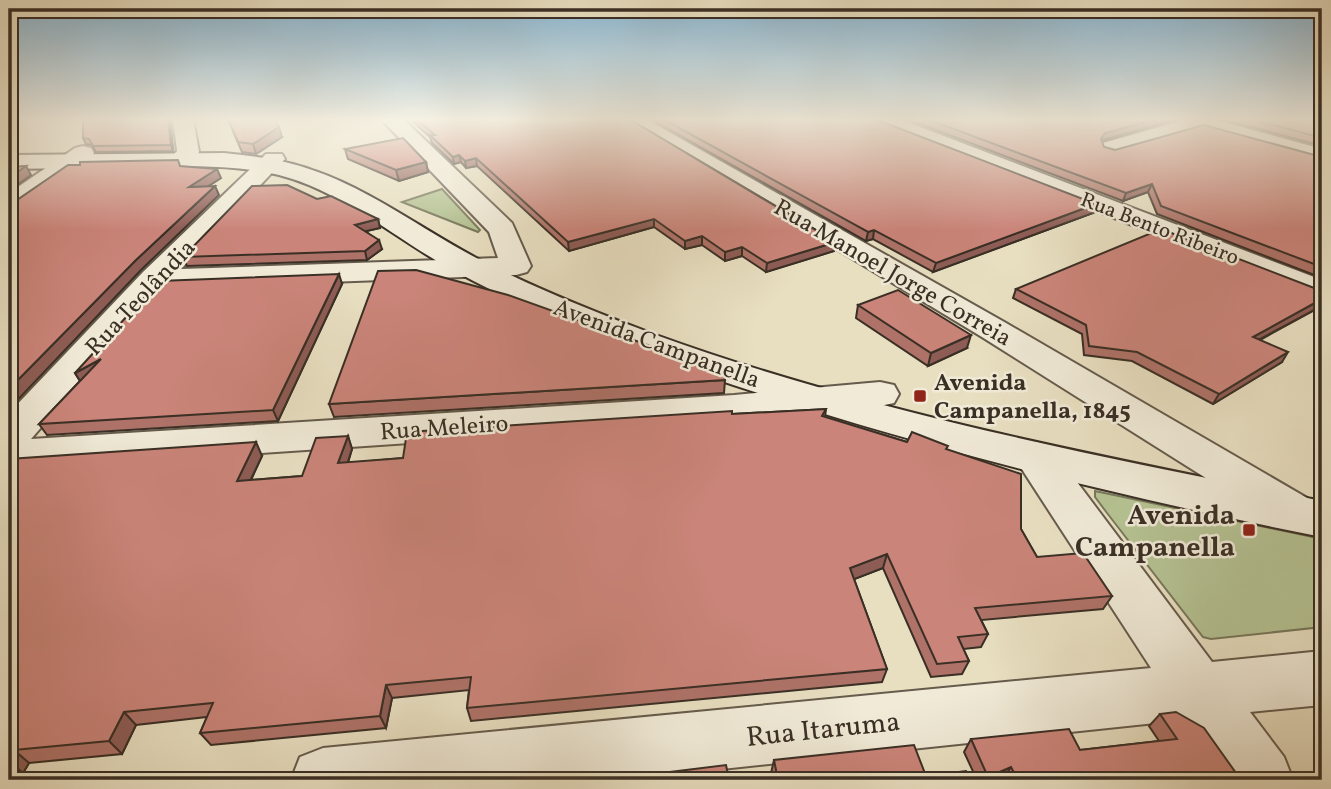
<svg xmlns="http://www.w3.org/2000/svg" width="1331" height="789" font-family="Vollkorn,serif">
<rect width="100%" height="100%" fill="#e8dfc1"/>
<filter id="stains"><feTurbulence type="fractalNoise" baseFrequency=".00286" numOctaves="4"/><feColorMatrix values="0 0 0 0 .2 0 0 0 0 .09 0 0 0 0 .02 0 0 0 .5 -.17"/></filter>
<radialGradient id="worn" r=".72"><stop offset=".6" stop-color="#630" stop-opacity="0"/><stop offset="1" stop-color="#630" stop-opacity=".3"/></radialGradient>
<!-- green -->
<g fill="#b5c293" stroke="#78785c" stroke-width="2">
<polygon points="442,189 480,230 478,232 402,202"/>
<polygon points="1095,491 1322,539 1322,627 1211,639 1203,637 1107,513 1095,497"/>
</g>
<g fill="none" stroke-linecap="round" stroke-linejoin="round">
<!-- street casing -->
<g stroke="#665b4c" stroke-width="4">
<g id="street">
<path d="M173 119H193L199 152C192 163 185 168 172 165L168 160 177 151Z"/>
<polygon points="381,119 403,119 512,223 531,266 527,272 516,275 163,288 31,439 734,395 880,382 894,385 899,394 894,403 880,406 734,421 9,470 9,413 143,272 266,154 282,154 285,159 181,269 498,258 489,232"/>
<polygon points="621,119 646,119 1006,323 1314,502 1321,514 1314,526 1298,532 1282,526 982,337"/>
<polygon points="870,119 899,119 1322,280 1322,300 873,123"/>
<polygon points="1179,119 1212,119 1322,149 1322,163 1201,129 1111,155 1103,153 1100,148 1103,143 1181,121"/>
<polygon points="83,146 91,148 94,153 91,158 18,209 9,212 9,193 75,148"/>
<polygon points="1035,442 1050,446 1212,662 1322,651 1322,705 1250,712 1284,757 1293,780 1224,780 1184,720 619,780 291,780 300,757 323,748 1151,668 1014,457 1020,446"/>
</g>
</g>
<!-- secondary casing -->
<g stroke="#3a2f25" stroke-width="4">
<path id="secondary" d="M224 153C255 156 286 160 315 171 375 192 427 233 484 262 539 290 597 313 656 335 871 413 1098 456 1322 501V537C1091 491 861 433 639 352 570 327 501 298 437 261 386 231 338 190 279 175 234 164 186 166 141 167 97 168 53 168 9 169V155Z"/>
</g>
<!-- street -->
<use href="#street" fill="#f0ead7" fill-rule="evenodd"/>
<!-- secondary -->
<use href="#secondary" fill="#f0ead7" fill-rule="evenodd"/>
</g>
<!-- wall -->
<g fill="#ae7268" stroke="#3a2f25" stroke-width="2">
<polygon points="83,119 170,119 173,151 96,152 92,145 86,144 83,138"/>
<polygon points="228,119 282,137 256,154 242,152"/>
<polygon points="410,119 629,119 836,242 834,251 766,272 742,256 725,261 702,245 685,249 654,227 569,251 477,166 466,168 461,162 454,164 432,143 430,137"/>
<polygon points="651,119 875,119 1093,213 933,272 873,239 866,241"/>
<polygon points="907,119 1177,119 1101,142 1104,147 1115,150 1322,157 1322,278 1157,214 1148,192 1123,201"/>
<polygon points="1222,119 1322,119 1322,146"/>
<polygon points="345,149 426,162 428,172 399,181 348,159"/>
<polygon points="317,199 378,219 380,228 366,231 382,249 367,260 187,266 183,257"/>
<polygon points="342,284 278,421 47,435 39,424 80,381 75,373"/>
<polygon points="1016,289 1322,291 1322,310 1318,308 1260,340 1282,362 1213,404 1132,361 1084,355 1082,334 1013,298"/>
<polygon points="858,305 967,348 928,366 856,318"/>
<polygon points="725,380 724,393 334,417 329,404"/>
<polygon points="826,409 825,417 907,442 946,449 1021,529 1037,557 1112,596 1103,609 981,620 988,634 981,647 963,649 969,661 962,674 931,677 883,568 854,579 887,669 882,682 471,721 467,708 469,690 392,698 386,728 211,745 200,733 207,717 136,725 122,754 29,763 23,773 9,774 9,459 262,456 251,480 302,476 348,436 352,449 348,463 403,458 732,414"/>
<polygon points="1160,714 1241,780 977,780 964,752 971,739 1080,750 1159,741 1149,726"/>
<polygon points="774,760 926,776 969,780 773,780 771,773"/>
</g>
<!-- shaded-wall -->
<g fill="#8d5c55" stroke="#3a2f25" stroke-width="2">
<polygon points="168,119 170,119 173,151 171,145"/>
<polygon points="1156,119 1177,119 1102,140 1098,147 1101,139 1105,133"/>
<polygon points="279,127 282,137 256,154 253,144"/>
<polygon points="459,155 461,162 454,164 453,157"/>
<polygon points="476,158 477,166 466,168 465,161"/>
<polygon points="426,162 428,172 399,181 396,170"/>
<polygon points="26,166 31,175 9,191 9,178"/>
<polygon points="217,169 221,178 193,196 189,187"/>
<polygon points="1152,184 1148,192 1123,201 1126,193"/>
<polygon points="215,186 219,195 141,270 9,409 9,389 136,260"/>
<polygon points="1096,204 1093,213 933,272 936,263"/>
<polygon points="378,219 380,228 358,233 355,225"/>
<polygon points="654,219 654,227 569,251 568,242"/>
<polygon points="874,230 873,239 866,241 868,232"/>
<polygon points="702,236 702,245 685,249 685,241"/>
<polygon points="379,240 382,249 367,260 365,251"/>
<polygon points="836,242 834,251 766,272 767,263"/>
<polygon points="742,247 742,256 725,261 725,252"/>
<polygon points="339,274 342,284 278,421 273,410"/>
<polygon points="1322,299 1318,308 1247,346 1253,337"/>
<polygon points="971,335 967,348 928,366 931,353"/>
<polygon points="1288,352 1282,362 1213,404 1219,394"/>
<polygon points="101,359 82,384 75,373"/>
<polygon points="348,436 352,449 343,477 338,463"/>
<polygon points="256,442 262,456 244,494 237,481"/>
<polygon points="887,554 883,568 847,582 850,568"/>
<polygon points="386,685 392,698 386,728 380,716"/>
<polygon points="124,712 136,725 122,754 109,741"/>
<polygon points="14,750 29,763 23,773 9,761 9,759"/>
<polygon points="1011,767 1003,779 986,780 988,777"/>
</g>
<!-- building -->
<g fill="#ca8479" stroke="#3a2f25" stroke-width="2">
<polygon points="83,119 168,119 171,145 93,146 89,139 83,138"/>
<polygon points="228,119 274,119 279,127 253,144 238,142"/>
<polygon points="416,119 629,119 836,242 767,263 742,247 725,252 702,236 685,241 654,219 568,242 476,158 465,161 459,155 453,157 430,135 435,135"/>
<polygon points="663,119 875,119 1096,204 936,263 874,230 868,232"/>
<polygon points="927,119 1156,119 1105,133 1101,139 1104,147 1115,150 1204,125 1322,157 1322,267 1161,206 1152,184 1126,193"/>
<polygon points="1251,119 1322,119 1322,138"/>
<polygon points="403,138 426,162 396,170 345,149"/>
<polygon points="178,160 180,166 217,169 189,187 215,186 136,260 9,389 9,203 14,202 68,165 80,165 80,162"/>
<polygon points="26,166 9,178 9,167"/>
<polygon points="287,185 317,199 331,196 378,219 355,225 379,240 365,251 183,257 252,186"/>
<polygon points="1161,229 1322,291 1322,299 1253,337 1288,352 1219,394 1137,352 1089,346 1086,325 1016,289"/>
<polygon points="416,270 508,295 723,372 725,380 329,404 378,271"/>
<polygon points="339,274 273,410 39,424 101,359 75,373 159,281"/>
<polygon points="898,290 971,335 931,353 858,305"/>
<polygon points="826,409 822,416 907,442 912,432 948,446 946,449 1021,474 1021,529 1037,557 1083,553 1112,596 975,608 988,634 958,637 969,661 937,664 887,554 850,568 887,669 467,708 471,677 386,685 380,716 200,733 213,703 124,712 109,741 14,750 9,759 9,459 256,442 237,481 302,476 316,438 348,436 338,463 403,458 407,432 732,411 732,414"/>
<polygon points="1176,712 1204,728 1241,780 1018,780 1011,767 988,777 971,739 1069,729 1080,750 1177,739 1160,714"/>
<polygon points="914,745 926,776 966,771 969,780 778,780 774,760"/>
<polygon points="726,765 729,780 646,780 646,775"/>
</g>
<!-- sky -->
<linearGradient id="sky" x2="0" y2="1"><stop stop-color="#88b7d4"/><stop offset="0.52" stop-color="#f5f1e3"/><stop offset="1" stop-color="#f5f1e3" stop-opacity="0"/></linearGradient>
<rect width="1331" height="230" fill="url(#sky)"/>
<!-- markers -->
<g fill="#8f2418" stroke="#f0ead7" stroke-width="2.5">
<rect x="913" y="389" width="14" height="14" rx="3.5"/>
<rect x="1242" y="523" width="14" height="14" rx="3.5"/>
</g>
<g text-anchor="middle" stroke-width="5" stroke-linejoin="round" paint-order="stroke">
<!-- far-street labels -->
<g font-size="21" fill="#3a2f25" stroke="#f0ead7">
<text transform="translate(1160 228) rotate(21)" y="7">Rua Bento Ribeiro</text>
</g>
<!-- street labels -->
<g font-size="24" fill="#3a2f25" stroke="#f0ead7">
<text transform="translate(893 272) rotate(30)" y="8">Rua Manoel Jorge Correia</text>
<text transform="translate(140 297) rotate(-47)" y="8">Rua Teolândia</text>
<text transform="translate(657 343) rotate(20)" y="8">Avenida Campanella</text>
<text transform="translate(444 427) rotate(-4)" y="8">Rua Meleiro</text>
</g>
<!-- poi labels -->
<g font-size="24" font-weight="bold" fill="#3a2f25" stroke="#f0ead7" text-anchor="start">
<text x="934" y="390">Avenida<tspan x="934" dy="28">Campanella, 1845</tspan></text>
</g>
<!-- near-poi labels -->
<g font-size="28" font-weight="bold" fill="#3a2f25" stroke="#f0ead7" text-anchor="end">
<text x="1235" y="524">Avenida<tspan x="1235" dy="32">Campanella</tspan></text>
</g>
<!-- near-street labels -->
<g font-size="28" fill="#3a2f25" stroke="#f0ead7">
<text transform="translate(823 728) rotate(-6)" y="10">Rua Itaruma</text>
</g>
</g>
<!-- margin -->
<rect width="1331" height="789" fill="none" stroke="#e8dfc1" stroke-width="35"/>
<rect x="10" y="10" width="1310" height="768" fill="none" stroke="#3a2f25" stroke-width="3.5"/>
<rect x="18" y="18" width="1296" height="754" fill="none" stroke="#3a2f25" stroke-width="2"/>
<rect width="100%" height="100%" filter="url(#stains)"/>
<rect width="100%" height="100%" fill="url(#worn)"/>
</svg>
